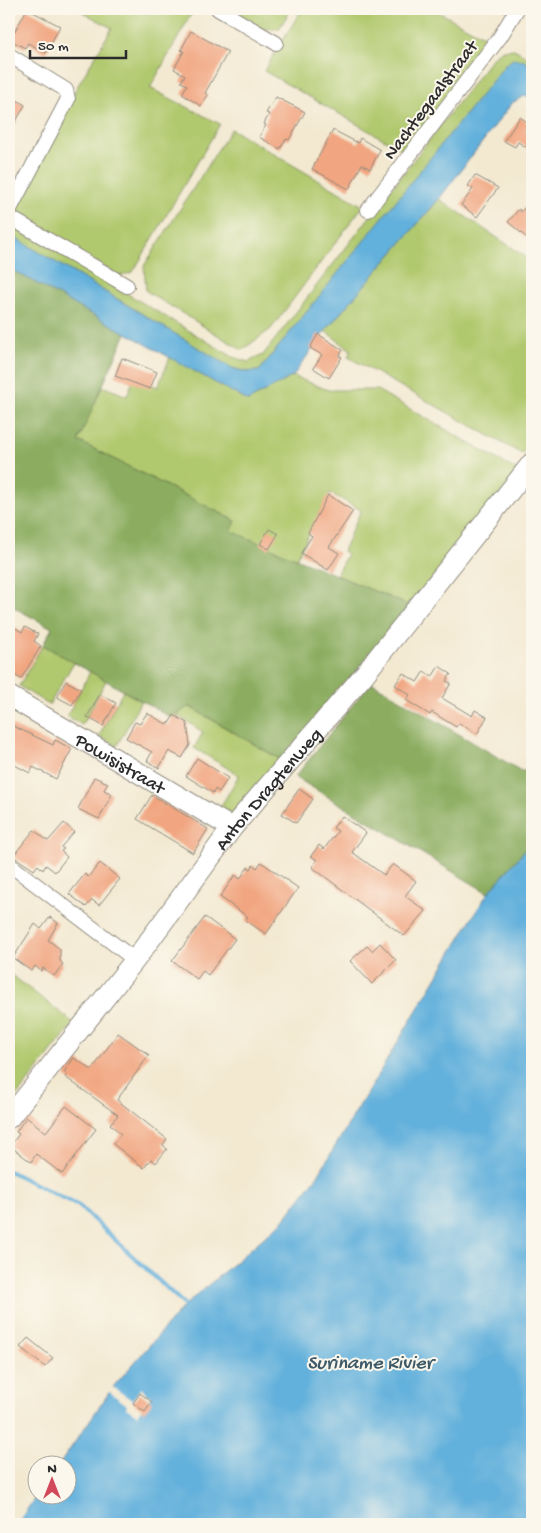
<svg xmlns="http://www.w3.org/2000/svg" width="541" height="1533" font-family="'Gochi Hand',sans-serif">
<rect width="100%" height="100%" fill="#fbf7ec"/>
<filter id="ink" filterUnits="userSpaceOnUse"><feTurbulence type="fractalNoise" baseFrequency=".02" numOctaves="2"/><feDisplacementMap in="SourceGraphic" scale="10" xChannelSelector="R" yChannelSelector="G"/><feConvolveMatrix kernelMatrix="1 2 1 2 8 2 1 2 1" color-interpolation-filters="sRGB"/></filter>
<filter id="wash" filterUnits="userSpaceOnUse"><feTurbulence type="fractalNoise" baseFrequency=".0096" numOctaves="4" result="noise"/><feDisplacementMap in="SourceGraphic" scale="20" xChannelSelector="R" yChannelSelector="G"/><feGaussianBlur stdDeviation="1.12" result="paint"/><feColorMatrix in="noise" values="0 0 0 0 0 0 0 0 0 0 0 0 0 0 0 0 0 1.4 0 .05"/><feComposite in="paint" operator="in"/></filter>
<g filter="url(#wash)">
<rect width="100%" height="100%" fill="#f3e9d1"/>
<!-- green -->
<g fill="#b1c96e" stroke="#6e7a4c">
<polygon points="77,9 194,9 150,88 220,124 133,272 120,276 16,216 15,209 77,87 112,28"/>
<polygon points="229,9 291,9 279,29 262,29"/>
<polygon points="302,9 433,9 491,40 406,152 264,71"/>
<polygon points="514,49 532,59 532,68 525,61 259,371 246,372 232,368 9,234 9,223 233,357 248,362 263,355 494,56 503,50"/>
<polygon points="231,129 363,206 271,329 242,350 146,291 144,266"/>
<polygon points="439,199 532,261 532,280 530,284 532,286 532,440 522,454 348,357 351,350 325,331"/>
<polygon points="170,357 248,401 293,376 328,390 377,390 518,471 410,606 336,575 347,554 343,551 361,510 330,493 296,559 231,531 236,521 78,441 102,386 127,396 134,378 158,387"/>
<polygon points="43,645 74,662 49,705 19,686"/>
<polygon points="91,670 107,679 82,725 67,716"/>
<polygon points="123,691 141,701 117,746 99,736"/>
<polygon points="188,706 283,761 231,814 220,808 239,775 194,748 203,732 177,715"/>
<polygon points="9,973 74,1023 9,1106"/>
</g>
<!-- forest -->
<g fill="#8cad61" stroke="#5c6c46">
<path d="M9 268 126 333 78 441 236 521 231 531 410 606 283 761 189 706 172 718C129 694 86 669 43 645L52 628 9 605Z"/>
<polygon points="371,682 521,771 532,771 532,842 488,893 295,777"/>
</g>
<!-- water -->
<g fill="#62b0dc" stroke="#466e84">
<polygon points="513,59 525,61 532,68 532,96 524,96 512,103 439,199 325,331 293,376 248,401 9,268 9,234 232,368 246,372 259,371 506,64"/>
<polygon points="532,842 532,1524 17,1524 37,1495 68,1496 68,1466 59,1465 113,1387 184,1306 283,1221 318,1175 472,918 488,893"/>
</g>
<!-- pier -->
<polygon fill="#f3e9d1" points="111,1386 132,1400 141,1388 151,1397 137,1415 126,1408 127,1405 108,1391"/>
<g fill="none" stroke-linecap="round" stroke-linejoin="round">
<!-- stream -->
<polyline stroke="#62b0dc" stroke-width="4" points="9,1171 79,1206 188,1308"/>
</g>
<g id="blocks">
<!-- building -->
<g fill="#f1a580">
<polygon points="27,9 60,26 46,53 28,43 25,48 10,40"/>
<polygon points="191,31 228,52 205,93 208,95 201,106 182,94 187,85 181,82 185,75 174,69 184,51 181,50"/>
<polygon points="9,95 25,105 9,134"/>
<polygon points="276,97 305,112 289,140 286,139 280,149 259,137 266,125 264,124 269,114 266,113"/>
<polygon points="520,117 530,124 525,131 532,136 532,151 518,142 515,147 504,141"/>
<polygon points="333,130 358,143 360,138 380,150 370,169 362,164 349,189 312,169"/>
<polygon points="475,175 498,188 477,217 461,205 473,189 468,186"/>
<polygon points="526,206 532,211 532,242 508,222 519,209 521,212"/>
<polygon points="318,334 343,350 339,356 342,357 329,378 313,368 322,355 310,348"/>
<polygon points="122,358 157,372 150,389 115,376"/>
<polygon points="328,495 353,511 329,547 339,553 328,570 301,553 312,536 308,533"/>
<polygon points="269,529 278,534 269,549 260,544"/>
<polygon points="9,624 22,632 25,627 38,634 34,641 41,646 21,679 9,672"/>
<polygon points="439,666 451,674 446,681 451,683 442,698 472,716 475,710 487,717 477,734 459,723 456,727 432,712 430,715 406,700 410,695 395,685 403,673 417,682 424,671 432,677"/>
<polygon points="66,681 81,689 72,705 57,697"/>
<polygon points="100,694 116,703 103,726 87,717"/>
<polygon points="147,713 168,725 174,715 187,723 190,745 182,758 169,751 159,768 147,761 152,752 126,738 135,722 140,724"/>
<polygon points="9,724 53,745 55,740 72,749 56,779 33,767 30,773 9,762"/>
<polygon points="197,758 228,778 219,792 215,789 213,793 186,776"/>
<polygon points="94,777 108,783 104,790 112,794 99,819 78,809"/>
<polygon points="299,789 313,799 296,823 282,814"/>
<polygon points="152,795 208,829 193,853 137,819"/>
<polygon points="342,816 366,833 352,852 384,875 393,864 416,881 405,896 426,911 404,936 312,867 317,860 311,856 319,845 324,849 338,831 333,828"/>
<polygon points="64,823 74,832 61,847 64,849 61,851 67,857 55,872 46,865 43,870 38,865 34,870 13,856 34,830 48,841"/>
<polygon points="261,862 298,888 266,934 245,920 248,917 220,897 235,875 240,879 248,867 251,869 253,865 257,868"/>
<polygon points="100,863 120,879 99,905 92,900 86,907 69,894 85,874 88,877"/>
<polygon points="50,917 58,923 48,940 60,949 60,961 63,964 54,976 43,968 41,971 35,966 31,971 13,958 35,924 41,929"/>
<polygon points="205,917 235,939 208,975 203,971 197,979 172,961"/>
<polygon points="380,943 396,960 372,984 350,961 367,946 372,951"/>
<polygon points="118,1033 149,1055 117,1100 167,1139 163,1145 167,1149 156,1163 151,1159 144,1168 113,1144 121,1134 110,1124 118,1115 65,1077 67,1074 64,1072 74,1058 92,1070"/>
<polygon points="66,1106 96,1129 62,1174 36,1154 31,1162 10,1146 19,1134 16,1132 26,1117 46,1132"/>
<polygon points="28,1338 53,1358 45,1367 20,1347"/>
<polygon points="140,1393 152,1402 145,1412 133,1403"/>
</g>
</g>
</g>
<g filter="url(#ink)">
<use href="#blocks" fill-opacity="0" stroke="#8f8a7e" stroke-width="1"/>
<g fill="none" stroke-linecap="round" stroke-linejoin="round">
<!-- street casing -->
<g stroke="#8f8a7e" stroke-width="16">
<g id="street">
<polyline points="218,9 276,43"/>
<polyline points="9,55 66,90 68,99 9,211"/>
<polyline points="368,210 500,37 517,9"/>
<polyline points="9,217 127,286"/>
<polyline points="9,864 135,960"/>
</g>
</g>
<!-- secondary casing -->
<g stroke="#8f8a7e" stroke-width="22">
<g id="secondary">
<path id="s1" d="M9 696 232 828"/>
<path id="s2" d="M9 1118 135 960 232 828 363 676 532 463"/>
</g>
</g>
<!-- street -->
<use href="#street" stroke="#fff" stroke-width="14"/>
<!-- secondary -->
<use href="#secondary" stroke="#fff" stroke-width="20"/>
</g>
</g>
<g text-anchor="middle" stroke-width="4" stroke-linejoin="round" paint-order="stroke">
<!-- street labels -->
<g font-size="19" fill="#2b2b2b" stroke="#fbf7ec">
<text transform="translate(429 99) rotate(-53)" y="7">Nachtegaalstraat</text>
<text dy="7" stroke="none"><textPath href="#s1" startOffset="130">Powisistraat</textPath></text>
<text dy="7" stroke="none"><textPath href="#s2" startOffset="419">Anton Dragtenweg</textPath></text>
</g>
<!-- water labels -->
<g font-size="20" font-style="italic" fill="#3e5a69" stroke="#fbf7ec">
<text x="370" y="1368">Suriname Rivier</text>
</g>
</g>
<!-- margin -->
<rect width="541" height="1533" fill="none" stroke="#fbf7ec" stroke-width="30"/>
<!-- north arrow -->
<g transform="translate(52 1480)"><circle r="24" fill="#fbf7ec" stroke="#a8a59f"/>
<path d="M0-4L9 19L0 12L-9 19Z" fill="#d1495b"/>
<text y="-8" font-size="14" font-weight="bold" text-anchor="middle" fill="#2b2b2b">N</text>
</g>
<!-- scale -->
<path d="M30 50v8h96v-8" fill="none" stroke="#2b2b2b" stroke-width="2.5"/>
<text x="38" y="50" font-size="15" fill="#2b2b2b" stroke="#fbf7ec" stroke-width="4" paint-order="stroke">50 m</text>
</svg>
